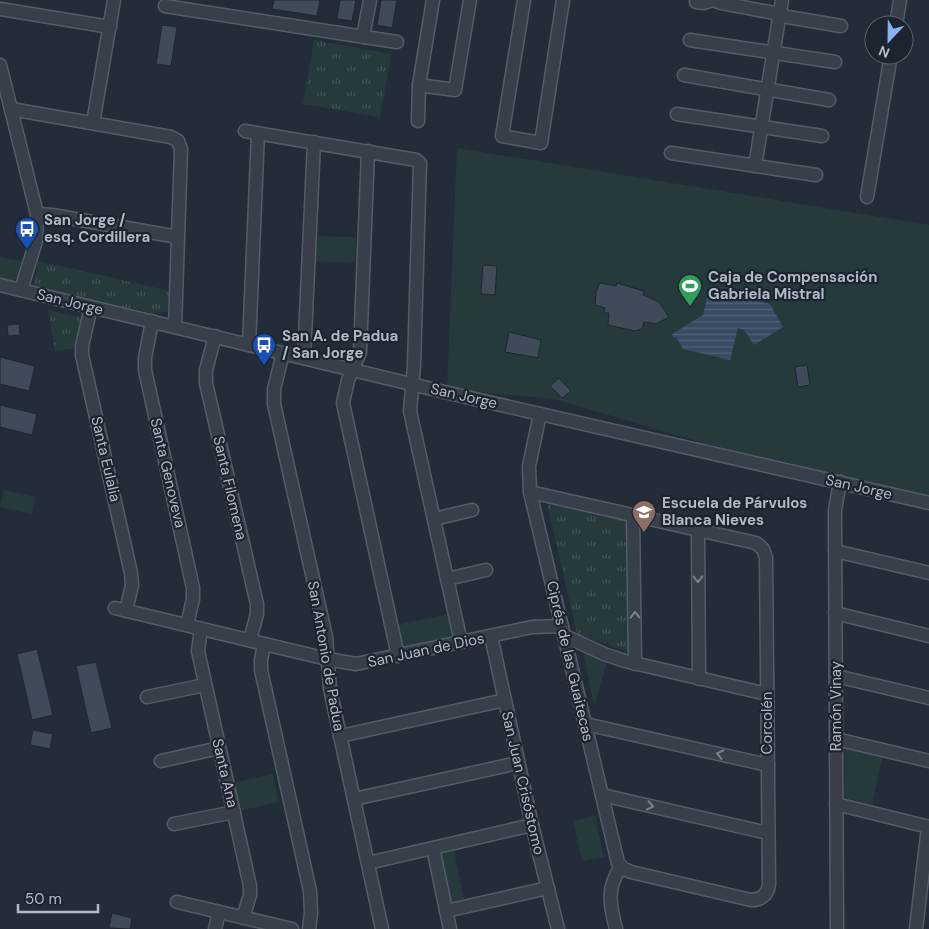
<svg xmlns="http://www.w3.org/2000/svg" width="929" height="929" font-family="'DM Sans',sans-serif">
<defs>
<pattern id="park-tufts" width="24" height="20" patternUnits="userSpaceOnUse" patternTransform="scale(1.25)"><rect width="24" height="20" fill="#263a3c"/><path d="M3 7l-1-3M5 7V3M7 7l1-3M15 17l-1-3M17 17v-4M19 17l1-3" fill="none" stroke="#435457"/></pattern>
<pattern id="water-rules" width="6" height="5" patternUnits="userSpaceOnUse" patternTransform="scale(1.25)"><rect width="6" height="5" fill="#394a63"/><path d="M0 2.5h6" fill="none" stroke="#536278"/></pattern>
</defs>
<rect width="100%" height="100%" fill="#232d3a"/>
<!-- green -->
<g fill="#263a3c">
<polygon points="457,148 929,225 929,496 738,453 554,399 447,389"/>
<polygon points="314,236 356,237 355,263 313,261"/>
<polygon points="0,257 23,261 21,275 11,282 0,279"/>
<polygon points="4,490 35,497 32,514 0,507"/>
<polygon points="449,614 454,637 401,648 396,625"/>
<polygon points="583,651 607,662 594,706"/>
<polygon points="846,746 883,754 872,805 848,799 844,795"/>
<polygon points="273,774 279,802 238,811 232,783"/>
<polygon points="595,816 604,857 582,861 573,821"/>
<polygon points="454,851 464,899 449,902 439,854"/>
</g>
<!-- park -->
<g fill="url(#park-tufts)">
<polygon points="314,40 391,54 380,117 303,104"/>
<polygon points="38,261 170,291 168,312 151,313 33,288"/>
<polygon points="48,310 80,317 81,320 77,348 55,351"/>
<polygon points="547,503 629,520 630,653 577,634"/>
</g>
<!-- water -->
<polygon fill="url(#water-rules)" points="709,289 770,304 783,327 754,345 744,330 738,328 730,360 683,349 676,337 674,338 672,334 703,315"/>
<!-- building -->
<g fill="#3f4b59" stroke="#1e2631">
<polygon points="274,0 320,0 317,16 272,9"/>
<polygon points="340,0 356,0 352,21 337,19"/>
<polygon points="381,0 397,0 392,28 377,25"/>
<polygon points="162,25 177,27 171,66 156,64"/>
<polygon points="483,265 497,266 495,295 481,294"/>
<polygon points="600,283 616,286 617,283 644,291 643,295 659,302 669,317 656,324 644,322 642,329 635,331 608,325 609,313 604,313 605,308 595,305 596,292"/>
<polygon points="19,324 20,335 8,336 7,325"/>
<polygon points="509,332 541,340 538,358 505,352"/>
<polygon points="0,357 35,366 29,391 0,384"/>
<polygon points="807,365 810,385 798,387 795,367"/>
<polygon points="559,378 571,391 562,398 550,386"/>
<polygon points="0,405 37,414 32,435 0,427"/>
<polygon points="37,649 53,715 32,720 17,654"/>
<polygon points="96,662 112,728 91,733 76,666"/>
<polygon points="33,730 53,734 50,749 30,745"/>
<polygon points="112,913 132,918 130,929 109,928"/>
</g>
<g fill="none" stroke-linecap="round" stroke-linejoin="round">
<!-- minor casing -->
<g stroke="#555c68" stroke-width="15">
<g id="minor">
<polyline points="524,0 502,136 541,143 563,0"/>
<polyline points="714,0 721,3 780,14 788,17 841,26"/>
<polyline points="696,2 703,3 713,0"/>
<polyline points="165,6 397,42"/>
<polyline points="0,9 110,27"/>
<polyline points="896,25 900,0"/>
<polyline points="363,37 370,0"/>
<polyline points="690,40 835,62"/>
<polyline points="0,65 37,214 36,241 21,290"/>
<polyline points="684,75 829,100"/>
<polyline points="419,85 455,90 470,0"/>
<polyline points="11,109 171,137 178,141 181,149 175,327"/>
<polyline points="677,114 822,136"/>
<polyline points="418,121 419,85 433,0"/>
<polyline points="93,123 114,0"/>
<polyline points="245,131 416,160 420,163 414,365 410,411 461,642"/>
<polyline points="368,151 360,352 348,380 343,403 398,656"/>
<polyline points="671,153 816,175"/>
<polyline points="755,166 782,0"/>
<polyline points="867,197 891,55"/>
<polyline points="37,214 52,215 178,237"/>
<polyline points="0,285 440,391 929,503"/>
<polyline points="91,307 82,346 82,355 131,573 132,585 126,611"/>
<polyline points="152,321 145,358 145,370 193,588 193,599 187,625"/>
<polyline points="215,336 206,370 206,383 257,604 257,614 250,640"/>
<polyline points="249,345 258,133"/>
<polyline points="283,353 274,389 274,404 326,637 330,689 382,929"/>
<polyline points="304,358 314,142"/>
<path d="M530 492 756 543 763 549 766 558 769 884C768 895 761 900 751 900L631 872 624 869 618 863 530 492 529 466 540 414"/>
<polyline points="633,515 635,664"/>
<polyline points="434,519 472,510"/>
<polyline points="698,530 699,679"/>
<polyline points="835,551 929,573"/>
<polyline points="447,579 486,570"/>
<polyline points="115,608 327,659 356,664 532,627 562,626"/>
<polyline points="835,613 929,636"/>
<polyline points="201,629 198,651 250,886 250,895 243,918"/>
<polyline points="491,636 532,825 558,929"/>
<polyline points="565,636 604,654 625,661 767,694"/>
<polyline points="264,644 261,660 261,670 310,891 311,913 309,929"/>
<polyline points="836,676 929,698"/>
<polyline points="147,697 205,685"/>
<polyline points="585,724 768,765"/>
<polyline points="340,736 505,700"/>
<polyline points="836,739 929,761"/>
<polyline points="161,761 219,748"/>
<polyline points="602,795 768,833"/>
<polyline points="354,799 518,763"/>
<polyline points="836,804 929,827"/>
<polyline points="174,824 234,812"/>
<polyline points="433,848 450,929"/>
<polyline points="368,863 532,825"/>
<polyline points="177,902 292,929"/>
<polyline points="446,911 548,888"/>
<polyline points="215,929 219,912"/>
<path d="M616 929C610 906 606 887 621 867"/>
<polyline points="837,929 835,523 835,510 840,482"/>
<polyline points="916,929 928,827"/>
</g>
</g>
<!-- minor -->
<use href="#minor" stroke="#373f4a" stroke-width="12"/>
</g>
<!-- one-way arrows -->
<defs><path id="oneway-chevron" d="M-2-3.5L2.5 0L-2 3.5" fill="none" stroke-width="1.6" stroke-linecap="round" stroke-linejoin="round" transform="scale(1.25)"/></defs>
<g stroke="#7b828e">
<use href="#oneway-chevron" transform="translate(698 579) rotate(89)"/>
<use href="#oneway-chevron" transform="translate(635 615) rotate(-91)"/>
<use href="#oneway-chevron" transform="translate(720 754) rotate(-167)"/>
<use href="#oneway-chevron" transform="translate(650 806) rotate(13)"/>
</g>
<!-- icons -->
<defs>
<g id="bus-pin" transform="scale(1.25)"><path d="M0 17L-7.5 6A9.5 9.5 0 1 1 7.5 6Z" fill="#1a4fb4" stroke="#1c242f"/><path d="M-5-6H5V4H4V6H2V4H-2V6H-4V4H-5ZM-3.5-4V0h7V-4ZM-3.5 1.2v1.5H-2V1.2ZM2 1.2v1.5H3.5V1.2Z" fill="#fff"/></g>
<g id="stadium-pin" transform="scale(1.25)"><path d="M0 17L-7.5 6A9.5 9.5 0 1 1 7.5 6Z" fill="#2e9e5b" stroke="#1c242f"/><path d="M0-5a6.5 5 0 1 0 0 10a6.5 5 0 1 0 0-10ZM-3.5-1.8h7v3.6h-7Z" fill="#fff"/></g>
<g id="school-pin" transform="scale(1.25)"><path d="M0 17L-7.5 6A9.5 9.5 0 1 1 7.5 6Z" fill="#8d6e63" stroke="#1c242f"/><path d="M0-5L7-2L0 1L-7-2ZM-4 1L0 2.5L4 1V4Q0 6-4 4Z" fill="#fff"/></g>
</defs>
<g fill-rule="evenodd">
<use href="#bus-pin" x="27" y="229"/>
<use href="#stadium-pin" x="690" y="286"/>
<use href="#bus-pin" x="264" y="345"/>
<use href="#school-pin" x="644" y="512"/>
</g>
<g text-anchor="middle" stroke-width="4.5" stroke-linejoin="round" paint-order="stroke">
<!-- poi labels -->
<g font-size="15" font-weight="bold" fill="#b2b9c6" stroke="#1c242f" text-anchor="start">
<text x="44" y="225">San Jorge /<tspan x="44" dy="17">esq. Cordillera</tspan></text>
<text x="708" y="282">Caja de Compensación<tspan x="708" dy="17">Gabriela Mistral</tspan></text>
<text x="282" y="341">San A. de Padua<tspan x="282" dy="17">/ San Jorge</tspan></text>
<text x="662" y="508">Escuela de Párvulos<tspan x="662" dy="17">Blanca Nieves</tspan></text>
</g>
<!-- street labels -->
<g font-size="15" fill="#b2b9c6" stroke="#1c242f">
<text transform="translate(70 302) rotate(14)" y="5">San Jorge</text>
<text transform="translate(464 396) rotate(13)" y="5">San Jorge</text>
<text transform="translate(106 459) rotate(77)" y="5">Santa Eulalia</text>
<text transform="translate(168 473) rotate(77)" y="5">Santa Genoveva</text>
<text transform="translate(859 487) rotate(13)" y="5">San Jorge</text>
<text transform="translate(230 488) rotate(77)" y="5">Santa Filomena</text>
<text transform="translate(426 650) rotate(-12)" y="5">San Juan de Dios</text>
<text transform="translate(326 656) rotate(80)" y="5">San Antonio de Padua</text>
<text transform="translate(570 661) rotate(77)" y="5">Ciprés de las Guaitecas</text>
<text transform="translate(836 706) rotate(-90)" y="5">Ramón Vinay</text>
<text transform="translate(767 723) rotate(-90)" y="5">Corcolén</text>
<text transform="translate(225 773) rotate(77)" y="5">Santa Ana</text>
<text transform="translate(523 783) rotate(77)" y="5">San Juan Crisóstomo</text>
</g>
</g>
<!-- north arrow -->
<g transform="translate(889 40) rotate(202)"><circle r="24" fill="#1c242f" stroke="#58606b"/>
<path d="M0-4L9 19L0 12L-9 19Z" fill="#8ab1f3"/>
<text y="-8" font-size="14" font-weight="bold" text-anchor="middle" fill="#b2b9c6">N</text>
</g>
<!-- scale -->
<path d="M18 904v8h80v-8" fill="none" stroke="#b2b9c6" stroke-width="2.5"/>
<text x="25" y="904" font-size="15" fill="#b2b9c6" stroke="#1c242f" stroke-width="4" paint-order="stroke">50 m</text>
</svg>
